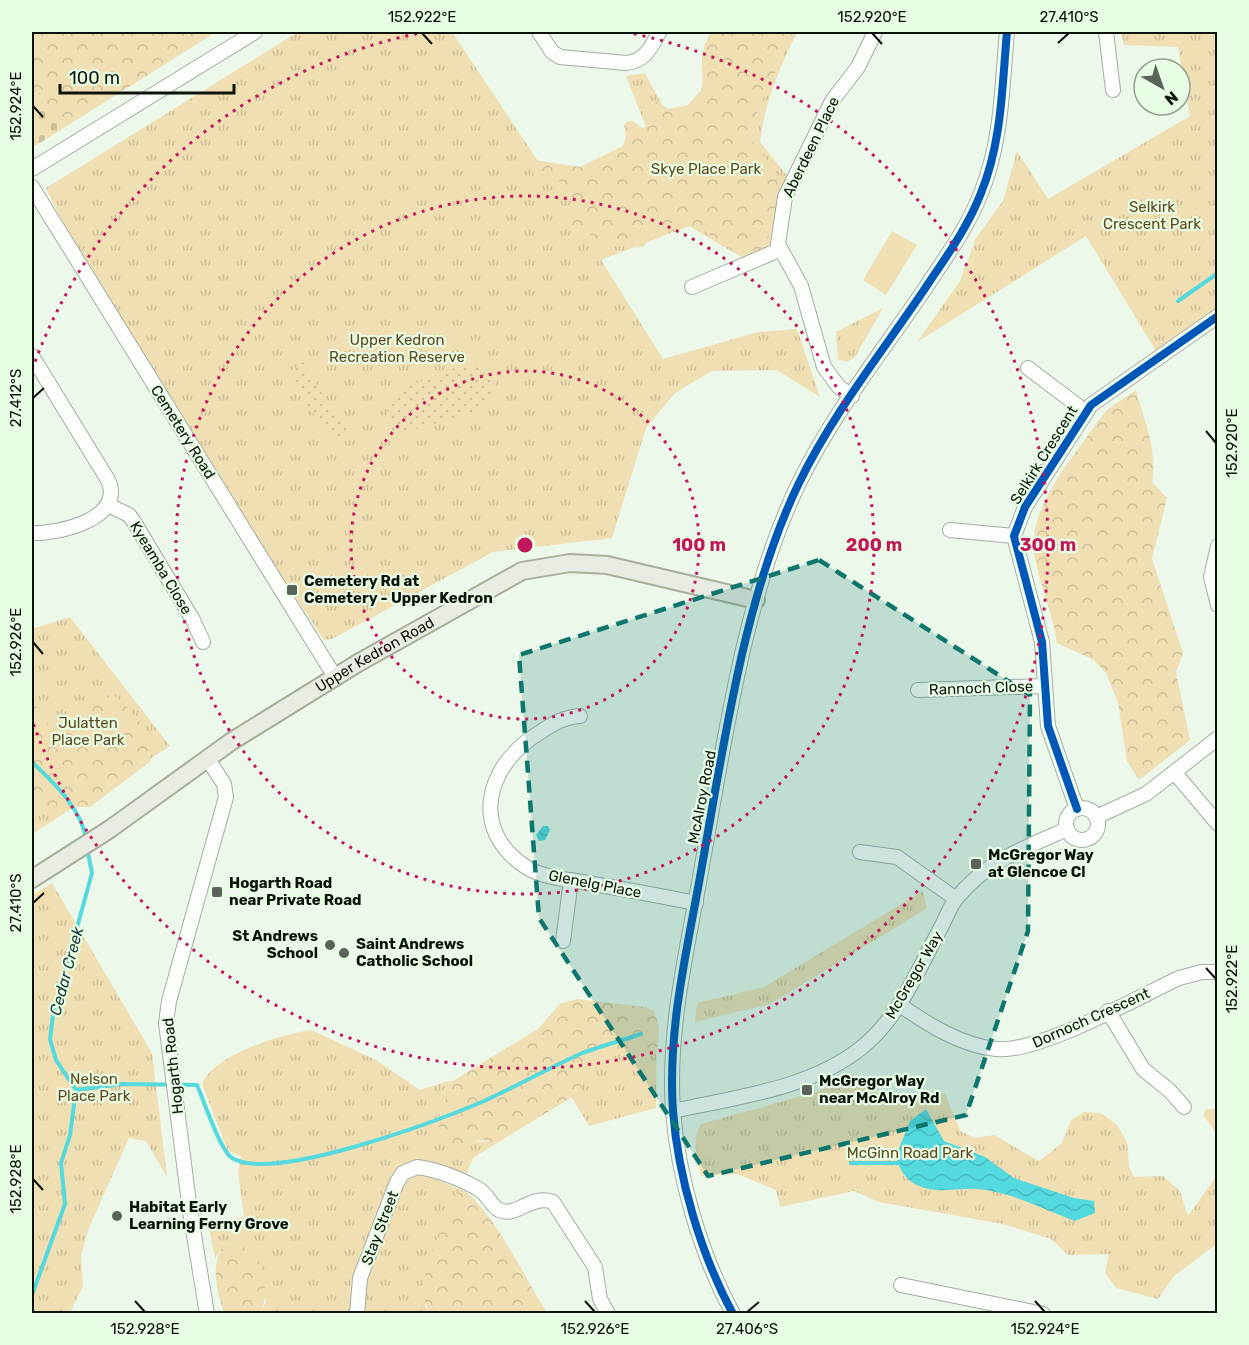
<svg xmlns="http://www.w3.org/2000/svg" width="1249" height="1345" font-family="Rubik,sans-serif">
<defs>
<pattern id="grass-tufts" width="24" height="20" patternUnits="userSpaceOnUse" patternTransform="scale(1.5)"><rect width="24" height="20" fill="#f0dfb3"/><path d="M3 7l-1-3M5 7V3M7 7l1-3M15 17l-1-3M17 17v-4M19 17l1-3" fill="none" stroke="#cdbe99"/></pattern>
<pattern id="forest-crowns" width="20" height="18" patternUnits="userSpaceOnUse" patternTransform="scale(1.5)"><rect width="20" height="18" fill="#f0dfb3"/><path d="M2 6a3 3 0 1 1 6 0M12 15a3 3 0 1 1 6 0" fill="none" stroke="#cdbe99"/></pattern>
<pattern id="cemetery-stones" width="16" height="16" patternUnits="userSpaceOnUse" patternTransform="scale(1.5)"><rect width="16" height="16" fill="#f0dfb3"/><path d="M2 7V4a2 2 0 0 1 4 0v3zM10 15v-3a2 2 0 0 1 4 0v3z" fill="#cdbe99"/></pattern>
<pattern id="garden-dots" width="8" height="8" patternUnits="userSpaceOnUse" patternTransform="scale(1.5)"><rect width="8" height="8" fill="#f0dfb3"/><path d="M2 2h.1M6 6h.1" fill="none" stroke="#cdbe99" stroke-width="1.8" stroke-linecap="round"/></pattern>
<pattern id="water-waves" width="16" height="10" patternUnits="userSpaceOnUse" patternTransform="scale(1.5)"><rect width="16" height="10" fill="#53d9de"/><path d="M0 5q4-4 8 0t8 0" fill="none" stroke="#47b9bd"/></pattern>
</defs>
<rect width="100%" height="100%" fill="#ecf8ea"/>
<!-- grass -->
<g fill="url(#grass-tufts)">
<path d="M298 32H452L542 167 591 177 651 140 626 76 645 73 666 112 697 108 712 41 717 32H797C779 70 765 100 760 142L788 177 776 205 769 248 751 258 741 257 689 226 601 260 663 359 758 332 797 329 820 397 777 370 712 371 675 393 646 428 612 538 493 552 332 639 324 640C264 551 208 459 152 368 115 309 75 251 46 188Z"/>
<polygon points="1121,32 1217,32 1217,307 1156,351 1086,236 917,342 960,281 976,238 1003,201 1017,151 1048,199 1190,116 1178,47 1124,45"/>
<polygon points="883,308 855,357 847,362 838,359 836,332"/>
<polygon points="70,617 170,746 32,834 32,629"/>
<polygon points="52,883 152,1053 167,1177 146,1141 129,1138 89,1228 81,1255 83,1286 70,1313 32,1314 32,895"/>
<polygon points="923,891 927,908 921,912 770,1004 695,1022 697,1003 764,987"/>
<polygon points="600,1012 657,1017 656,1108 589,1126 532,1032"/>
<path d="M311 1030 376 1060 420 1090 452 1080 446 1085 445 1108 440 1113 450 1142C466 1145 481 1139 497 1143L473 1158 465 1178 397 1171 392 1176 351 1281 350 1313H261L266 1301 237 1244 223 1246 215 1259 208 1223 244 1217 238 1173 241 1156 228 1151 202 1084C215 1054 280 1035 311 1030Z"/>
<path d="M853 1074 889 1102 945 1093 960 1131 975 1138 994 1135 1039 1161 1062 1143 1071 1120 1084 1112 1101 1113 1117 1125 1127 1142 1129 1167 1134 1177 1163 1176 1180 1191 1188 1216 1217 1175V1244L1174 1276 1158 1299 1116 1288 1105 1273 1109 1254 1068 1255 1051 1239 1003 1224 879 1202 854 1191 780 1207 776 1190 737 1174 701 1176C697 1158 691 1140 701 1124L819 1091Z"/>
<polygon points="1206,1109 1217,1109 1217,1134 1203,1115"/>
<polygon points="421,1173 465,1191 458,1193 425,1306 431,1313 364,1314 367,1279 404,1181 409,1176"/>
</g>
<!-- forest -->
<g fill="url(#forest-crowns)">
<polygon points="32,32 216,32 62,129 39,92 32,96"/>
<path d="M711 32H793L753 122V141L783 182 766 246C745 258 722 248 706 232 701 227 686 223 679 220L650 231 644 247 607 246 592 238 585 227 577 230 571 225V219L581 212 579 202 564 192 559 181 533 174 534 160 580 167 623 146 626 137 624 125 628 121H633L642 128 651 126 657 121 654 108 657 100 668 109 688 105 703 88C702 63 699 53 711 32Z"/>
<path d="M1136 390C1144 421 1158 450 1152 482L1167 498 1152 559 1183 653 1176 672 1190 740 1139 780 1127 761 1118 703 1106 673 1094 660 1057 643C1053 614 1040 587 1035 558 1025 509 1072 460 1098 421L1108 409Z"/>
<polygon points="97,694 116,696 142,724 151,761 90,807 32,807 32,701 50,726 70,725"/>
<path d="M577 999 645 1007 654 1011 659 1028 658 1046 644 1056 605 1052C591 1063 582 1072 582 1091L497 1143 484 1140 461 1144 440 1143C439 1131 435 1117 445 1108L446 1085 538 1029 560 1004Z"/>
<path d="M465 1191C496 1216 525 1278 547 1313H431C408 1284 445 1223 458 1193Z"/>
<path d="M237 1244 256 1253C265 1274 269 1292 261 1313H224C217 1290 210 1268 223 1246Z"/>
</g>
<!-- cemetery -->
<polygon fill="url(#cemetery-stones)" points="39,92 62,129 32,148 32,96"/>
<!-- garden -->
<g fill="url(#garden-dots)">
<path d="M303 362 336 416 347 430V434L342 438C326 438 291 384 292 370Z"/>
<polygon points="477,365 485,368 494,380 493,394 484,409 406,432 393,432 388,428 387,406 394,397 408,387 459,366"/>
</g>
<!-- pitch -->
<polygon fill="#f0dfb3" points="892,231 917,245 886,295 863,280"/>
<!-- water -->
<g fill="url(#water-waves)">
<polygon points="543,826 548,826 550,830 545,840 539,841 536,835"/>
<path d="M926 1109 944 1141 985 1157 1014 1178 1074 1198 1094 1201 1095 1213 1075 1221C1043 1209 1012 1192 977 1189 957 1187 937 1195 917 1185 905 1180 899 1168 896 1156L910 1121Z"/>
</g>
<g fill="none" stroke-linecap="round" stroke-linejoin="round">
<!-- stream -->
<g stroke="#53d9de" stroke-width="4">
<polyline points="1178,301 1218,273"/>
<path d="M32 762C54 783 80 807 86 838"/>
<path d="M76 1090 122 1084 197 1085C204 1101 220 1150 232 1158 273 1183 437 1121 482 1102 515 1087 547 1069 580 1054 600 1046 621 1041 641 1034"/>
<polyline points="851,1163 898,1163"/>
<polyline points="32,1295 65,1204 61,1163 70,1135 76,1090 56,1060 50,1039 53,1015 92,873 87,848"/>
</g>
<!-- minor casing -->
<g stroke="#a3ada2" stroke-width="16">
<g id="minor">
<path d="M539 32 552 52 560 57 626 63C645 61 651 48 659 32"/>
<polyline points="1106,32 1113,90"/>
<polyline points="32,169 255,32"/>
<polyline points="32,187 335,677"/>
<polyline points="692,287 779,250"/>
<path d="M32 356 108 480C126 519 58 534 32 533"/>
<polyline points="1028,368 1086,412"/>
<polyline points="852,396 839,387 824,367 801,286 778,244 785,197 832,101 858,67 875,32"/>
<polyline points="108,505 129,515 134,522 193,620 203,642"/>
<polyline points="950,530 1014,536"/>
<polyline points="1218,546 1211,577 1218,605"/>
<polyline points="918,690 1044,686"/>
<path d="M580 716C564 717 552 724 539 733 487 764 468 829 526 867 543 878 567 879 588 883 624 889 660 896 696 903"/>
<polyline points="1175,773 1218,824"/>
<circle cx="1082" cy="824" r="16"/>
<polyline points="1077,809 1048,726 1042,642 1014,536 1025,507 1091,405 1218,316"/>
<polyline points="1096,817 1146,794 1218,738"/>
<polyline points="860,852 897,857 956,899"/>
<polyline points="563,941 571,880"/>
<path d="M900 1005C927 1024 962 1046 996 1049 1038 1054 1138 997 1179 978L1202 972H1218"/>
<polyline points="1108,1011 1143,1069 1170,1091 1184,1107"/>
<path d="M673 1111C736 1097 810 1089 861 1048 899 1018 917 972 939 931 945 921 949 908 956 899 985 862 1026 847 1067 829"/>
<polyline points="901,1285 1043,1314"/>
<polyline points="207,1314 190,1211 166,1023 169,1001 226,797 224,784 207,758"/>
<path d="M357 1314 360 1278 397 1182 403 1173 417 1167C436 1169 464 1180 480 1190 488 1195 491 1206 499 1210 517 1218 530 1194 553 1202L595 1267 600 1299 608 1314"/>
<path d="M733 1314C701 1255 678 1177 673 1111 667 1026 689 943 703 860 725 738 745 594 799 483 833 413 883 351 926 287 946 257 968 227 981 193 1002 142 1002 86 1007 32"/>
</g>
</g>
<!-- major casing -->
<g stroke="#a8ae9a" stroke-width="20">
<g id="major">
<path id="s1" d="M32 879 110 829 232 741 358 663 522 571 570 563 607 565 756 600"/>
</g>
</g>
<!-- minor -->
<use href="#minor" stroke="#fcfefc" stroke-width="14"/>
<!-- major -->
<use href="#major" stroke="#e9ece2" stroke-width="16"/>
<!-- cycleway casing -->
<g stroke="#e8fee4" stroke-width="11">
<g id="cycleway">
<polyline points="1077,809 1048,726 1042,642 1014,536 1025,507 1091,405 1218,316"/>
<path d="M733 1314C701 1255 678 1177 673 1111 667 1026 689 943 703 860 725 738 745 594 799 483 833 413 883 351 926 287 946 257 968 227 981 193 1002 142 1002 86 1007 32"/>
</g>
</g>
<!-- cycleway -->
<use href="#cycleway" stroke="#0057b8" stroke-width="8"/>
</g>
<!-- marked area -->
<path fill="#0f766e" fill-opacity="0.2" stroke="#0f766e" stroke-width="4.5" stroke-dasharray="12 8" stroke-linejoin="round" d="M819 560 1030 695 1028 931 966 1115 708 1176 539 918 519 655Z"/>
<!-- ticks -->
<path fill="none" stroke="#0c130b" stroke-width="2" d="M422 33 432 44M872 33 882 44M1058 43 1069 33M33 106 43 117M33 398 44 388M1206 431 1216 443M33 642 43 654M33 903 44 893M1206 968 1216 979M33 1179 43 1190M135 1301 145 1312M585 1301 595 1312M1035 1301 1045 1312M747 1312 759 1302"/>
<!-- distance rings -->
<g fill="none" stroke="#c2185b" stroke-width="3" stroke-dasharray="3 6">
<circle cx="525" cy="545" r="174"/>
<circle cx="525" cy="545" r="349"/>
<path d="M32 370A523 523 0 0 1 425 32M625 32A523 523 0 1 1 32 720"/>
</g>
<!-- markers -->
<g fill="#5a6359" stroke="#e8fee4" stroke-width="2">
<rect x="286" y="584" width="12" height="12" rx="3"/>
<rect x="970" y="858" width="12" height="12" rx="3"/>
<rect x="211" y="886" width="12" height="12" rx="3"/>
<circle cx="330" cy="945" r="6"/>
<circle cx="344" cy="953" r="6"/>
<rect x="801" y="1084" width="12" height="12" rx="3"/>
<circle cx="117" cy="1216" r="6"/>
</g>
<g text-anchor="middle" stroke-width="4.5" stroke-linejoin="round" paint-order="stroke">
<!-- street labels -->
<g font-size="15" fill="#0c130b" stroke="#e8fee4">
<text transform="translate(811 147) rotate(-64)" y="5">Aberdeen Place</text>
<text transform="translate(183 432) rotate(58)" y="5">Cemetery Road</text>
<text transform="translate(1044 455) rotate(-58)" y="5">Selkirk Crescent</text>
<text transform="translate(161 568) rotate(59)" y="5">Kyeamba Close</text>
<text dy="5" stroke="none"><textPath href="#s1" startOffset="410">Upper Kedron Road</textPath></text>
<text transform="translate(981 688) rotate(-2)" y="5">Rannoch Close</text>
<text transform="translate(702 797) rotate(-79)" y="5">McAlroy Road</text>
<text transform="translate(595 884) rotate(11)" y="5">Glenelg Place</text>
<text transform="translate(914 975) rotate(-60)" y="5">McGregor Way</text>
<text transform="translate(1091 1018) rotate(-24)" y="5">Dornoch Crescent</text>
<text transform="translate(173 1066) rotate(-96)" y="5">Hogarth Road</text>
<text transform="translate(380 1228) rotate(-69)" y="5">Stay Street</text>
</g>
<!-- park labels -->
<g font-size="15" fill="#5f4820" stroke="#e8fee4">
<text x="706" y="174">Skye Place Park</text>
<text x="1152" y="212">Selkirk<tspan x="1152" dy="17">Crescent Park</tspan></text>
<text x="397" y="345">Upper Kedron<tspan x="397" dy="17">Recreation Reserve</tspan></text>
<text x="88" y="728">Julatten<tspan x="88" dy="17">Place Park</tspan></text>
<text x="94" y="1084">Nelson<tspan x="94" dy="17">Place Park</tspan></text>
<text x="910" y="1158">McGinn Road Park</text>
</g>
<!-- poi labels -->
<g font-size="15" font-weight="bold" fill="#0c130b" stroke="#e8fee4" text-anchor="start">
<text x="304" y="586">Cemetery Rd at<tspan x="304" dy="17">Cemetery - Upper Kedron</tspan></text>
<text x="988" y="860">McGregor Way<tspan x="988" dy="17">at Glencoe Cl</tspan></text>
<text x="229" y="888">Hogarth Road<tspan x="229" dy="17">near Private Road</tspan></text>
<text x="318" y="941" text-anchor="end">St Andrews<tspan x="318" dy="17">School</tspan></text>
<text x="356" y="949">Saint Andrews<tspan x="356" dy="17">Catholic School</tspan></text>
<text x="819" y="1086">McGregor Way<tspan x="819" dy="17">near McAlroy Rd</tspan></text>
<text x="129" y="1212">Habitat Early<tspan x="129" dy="17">Learning Ferny Grove</tspan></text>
</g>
<!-- water labels -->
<g font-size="16" font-style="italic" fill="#213b3d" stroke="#e8fee4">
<text transform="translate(66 971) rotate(-75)" y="6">Cedar Creek</text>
</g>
</g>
<circle cx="525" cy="545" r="9" fill="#c2185b" stroke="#e8fee4" stroke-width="3"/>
<g font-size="18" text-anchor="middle" font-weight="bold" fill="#c2185b" stroke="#e8fee4" stroke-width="4.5" stroke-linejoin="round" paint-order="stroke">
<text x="699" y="551">100 m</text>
<text x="874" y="551">200 m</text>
<text x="1048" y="551">300 m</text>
</g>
<!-- border -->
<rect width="1249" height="1345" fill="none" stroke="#e8fee4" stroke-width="66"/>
<!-- north arrow -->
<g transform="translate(1162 87) rotate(140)"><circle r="28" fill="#e8fee4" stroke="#90a08d" stroke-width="1.5"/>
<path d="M0-4.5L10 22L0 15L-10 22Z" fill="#5a6359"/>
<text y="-9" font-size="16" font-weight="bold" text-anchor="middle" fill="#0c130b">N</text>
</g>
<!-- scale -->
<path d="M60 84v9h174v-9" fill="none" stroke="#0c130b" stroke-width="3"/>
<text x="69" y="84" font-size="18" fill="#0c130b" stroke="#e8fee4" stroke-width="4.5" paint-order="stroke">100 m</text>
<rect x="33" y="33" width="1183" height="1279" fill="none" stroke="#0c130b" stroke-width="2"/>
<g font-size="15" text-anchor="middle" fill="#0c130b">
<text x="422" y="22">152.922°E</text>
<text x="872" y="22">152.920°E</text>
<text x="1069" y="22">27.410°S</text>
<text transform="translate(16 106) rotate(-90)" y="5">152.924°E</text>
<text transform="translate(16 398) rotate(-90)" y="5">27.412°S</text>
<text transform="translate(1232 443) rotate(-90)" y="5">152.920°E</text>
<text transform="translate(16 642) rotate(-90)" y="5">152.926°E</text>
<text transform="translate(16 903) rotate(-90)" y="5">27.410°S</text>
<text transform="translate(1232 979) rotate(-90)" y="5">152.922°E</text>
<text transform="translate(16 1179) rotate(-90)" y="5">152.928°E</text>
<text x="145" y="1334">152.928°E</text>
<text x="595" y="1334">152.926°E</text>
<text x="747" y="1334">27.406°S</text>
<text x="1045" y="1334">152.924°E</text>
</g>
</svg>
